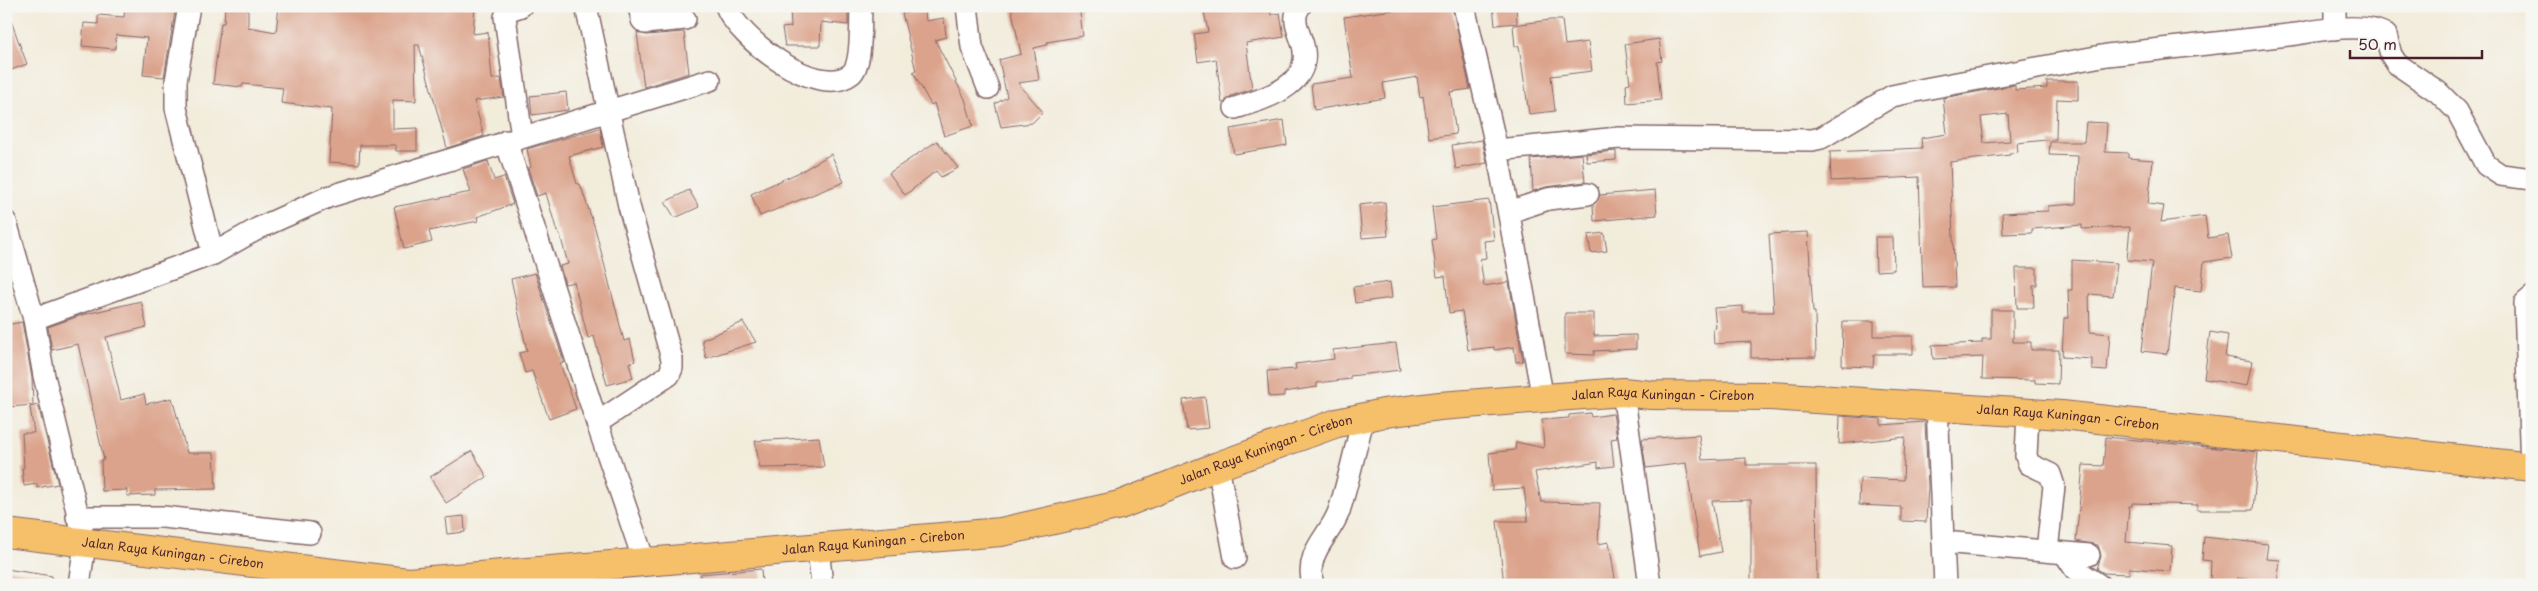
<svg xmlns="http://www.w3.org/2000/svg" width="2538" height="591" font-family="'Playpen Sans',sans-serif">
<rect width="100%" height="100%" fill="#f6f6f2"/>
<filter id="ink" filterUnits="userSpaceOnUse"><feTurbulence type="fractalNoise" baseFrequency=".02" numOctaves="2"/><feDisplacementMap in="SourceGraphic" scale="10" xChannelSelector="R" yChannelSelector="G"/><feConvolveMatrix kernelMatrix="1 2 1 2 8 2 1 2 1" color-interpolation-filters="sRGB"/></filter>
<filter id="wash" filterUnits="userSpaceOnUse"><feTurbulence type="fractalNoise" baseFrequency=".0096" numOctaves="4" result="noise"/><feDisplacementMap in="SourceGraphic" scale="20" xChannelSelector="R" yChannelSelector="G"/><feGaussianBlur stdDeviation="1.12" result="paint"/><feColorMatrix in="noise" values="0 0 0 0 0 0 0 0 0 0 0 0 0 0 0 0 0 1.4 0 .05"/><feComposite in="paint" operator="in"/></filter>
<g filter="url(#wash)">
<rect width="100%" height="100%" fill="#f2ecdb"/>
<g id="blocks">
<!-- building -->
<g fill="#dba38b" fill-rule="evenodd">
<polygon points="125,6 155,8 155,6 176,6 164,77 143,75 147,38 116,35 115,49 82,46 84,23 98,24 98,15 124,17"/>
<polygon points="225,6 248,6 248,27 276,32 279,6 383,8 383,6 475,6 473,34 488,32 492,79 501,78 504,97 474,101 484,136 447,148 419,45 415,45 416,101 393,100 393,129 417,128 417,151 396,151 396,145 360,145 359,164 329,162 332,109 281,103 283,88 243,84 242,87 213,84 221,23 224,23"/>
<polygon points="790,6 848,7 848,25 821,22 820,46 785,46 782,28 791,27"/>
<polygon points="1011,6 1079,6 1083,36 1047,42 1047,45 1034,48 1039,80 1018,83 1043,112 1032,123 1001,127 995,104 1007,97 999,60 1021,54"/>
<polygon points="1203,6 1270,6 1271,15 1280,13 1284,37 1246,43 1252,89 1231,96 1224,103 1222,103 1216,59 1198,62 1194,34 1208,32"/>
<polygon points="1393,6 1452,6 1470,89 1450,92 1456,134 1429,138 1423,96 1420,97 1417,77 1383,83 1385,98 1314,110 1311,84 1353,78 1344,17 1393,10"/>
<polygon points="1493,6 1516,6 1517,23 1495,25"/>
<polygon points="925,11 926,21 944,18 946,37 935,40 965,99 973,126 944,136 934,103 931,105 913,72 916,71 902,13"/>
<polygon points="8,13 27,64 6,72 6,14"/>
<polygon points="1550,20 1562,20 1565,45 1588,42 1592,71 1551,76 1555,111 1529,114 1519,46 1515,47 1513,25"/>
<polygon points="637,32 646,35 684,32 689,73 644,87"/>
<polygon points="1659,39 1662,61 1657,62 1661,100 1627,103 1626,84 1630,83 1625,44"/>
<path d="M2047 81H2078V100L2057 99 2056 139 2017 143 2018 152 2010 153V155L1950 162 1955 287 1923 288 1919 177 1831 181 1830 152 1922 148 1921 138 1947 134 1943 98 2015 85V90L2047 88ZM2008 114 2010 141 1984 143 1981 117Z"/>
<polygon points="566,92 568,110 532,115 530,96"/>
<polygon points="1284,120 1287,145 1234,154 1230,129"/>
<polygon points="2086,122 2107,123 2105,152 2128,153 2128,158 2153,160 2148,204 2164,206 2161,222 2205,216 2208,238 2228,235 2232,258 2204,262 2201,291 2175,288 2167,354 2142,351 2152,262 2127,260 2130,227 2082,229 2082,225 2032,229 2032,233 2003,234 2002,213 2048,211 2048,206 2076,204 2078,156 2049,155 2050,142 2084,142"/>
<polygon points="600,128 603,147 569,156 577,184 580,184 595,228 624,341 630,339 635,361 629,363 633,378 607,385 594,336 588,338 574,282 565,284 560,266 568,264 559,231 557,232 546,193 537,196 528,168 531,167 527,149"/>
<polygon points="1482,140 1487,163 1456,169 1452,145"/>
<polygon points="937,141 958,168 941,177 936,171 905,195 889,173"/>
<polygon points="1616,151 1616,160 1587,162 1586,154"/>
<polygon points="831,154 844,182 760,216 751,194 802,171"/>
<polygon points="1582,154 1585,182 1546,187 1533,191 1531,159"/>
<polygon points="488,161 494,180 504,177 513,204 477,217 478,221 429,231 432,242 404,249 394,207 471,192 463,169"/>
<polygon points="689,190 699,207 675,218 665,202"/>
<polygon points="1655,190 1657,215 1594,221 1593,205 1600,195"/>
<polygon points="1489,200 1494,240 1484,241 1486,258 1480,259 1484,286 1509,282 1523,361 1516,362 1514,347 1494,350 1494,347 1468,350 1462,311 1449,313 1445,276 1437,277 1432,240 1436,239 1432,207"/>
<polygon points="1385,202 1388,236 1362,238 1359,205"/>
<polygon points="1808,232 1813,312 1815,312 1816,357 1751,358 1751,342 1714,344 1713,328 1716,328 1714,308 1743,306 1743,312 1774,312 1769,234"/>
<polygon points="1604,233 1607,251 1591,253 1588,235"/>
<polygon points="1875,237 1893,237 1894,270 1876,271"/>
<polygon points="2072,260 2117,263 2113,296 2089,294 2090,332 2110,334 2107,371 2092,370 2092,359 2062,357 2064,318 2069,318 2068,290 2072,290"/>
<polygon points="2016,268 2037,268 2037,285 2033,285 2034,308 2017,308"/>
<polygon points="535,273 564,362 560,363 576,409 549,419 532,371 525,373 519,353 527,351 511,279"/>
<polygon points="1390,282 1392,298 1355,303 1353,287"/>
<polygon points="141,301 147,327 106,337 121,400 144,394 146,404 172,398 187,453 214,453 216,489 155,490 155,495 127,496 127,490 102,491 101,460 104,460 78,344 52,350 48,327 82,315"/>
<polygon points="1991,310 2013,310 2013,342 2031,342 2031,350 2059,350 2058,384 2035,383 2035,380 1982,379 1983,357 1933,359 1932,345 1982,343 1982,339 1991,339"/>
<polygon points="1565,313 1594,313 1594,336 1636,335 1636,349 1594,351 1594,355 1565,354"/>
<polygon points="1843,321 1874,321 1874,336 1913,336 1913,354 1874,354 1873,367 1842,366"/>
<polygon points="22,322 32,378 33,405 9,407 6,325"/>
<polygon points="743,322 756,342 706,358 702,340"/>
<polygon points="2210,332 2228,335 2225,357 2252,361 2247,386 2204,379"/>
<polygon points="1396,343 1400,370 1350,376 1350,379 1317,383 1317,387 1284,392 1284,396 1269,397 1267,371 1296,369 1295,364 1334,359 1333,350"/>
<polygon points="1205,397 1209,428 1187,430 1183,400"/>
<polygon points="38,405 58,484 37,488 37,484 24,486 22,468 24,468 22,433 34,433 30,407"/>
<polygon points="1590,413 1591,417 1613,414 1617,438 1611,439 1614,466 1598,468 1598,462 1535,472 1541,502 1600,503 1598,544 1609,542 1616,585 1504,585 1497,521 1528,521 1524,488 1492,490 1489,453 1515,450 1516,442 1544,448 1542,420 1569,418 1569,415"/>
<polygon points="1840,416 1881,419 1881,425 1925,422 1928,487 1926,522 1901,521 1901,507 1859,505 1860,478 1903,480 1905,437 1839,444"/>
<polygon points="1699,435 1702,460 1746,458 1746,465 1816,465 1817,585 1751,585 1751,500 1712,501 1721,552 1700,556 1686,463 1646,468 1642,439"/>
<polygon points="819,437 824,467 760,468 755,441"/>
<polygon points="2106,437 2258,452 2253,510 2197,510 2198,505 2132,503 2132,506 2129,506 2126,542 2172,546 2170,571 2129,568 2129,574 2104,573 2097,569 2101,556 2098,545 2076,541 2083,465 2103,466"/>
<polygon points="472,451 487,477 446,503 430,477"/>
<polygon points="464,516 465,532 447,534 445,518"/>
<polygon points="2204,537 2268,544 2266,559 2280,560 2277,583 2237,578 2237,585 2210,585 2211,561 2202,560"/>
<polygon points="6,569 52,576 52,585 6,585"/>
<polygon points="761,569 762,585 700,585 700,574"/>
</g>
</g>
</g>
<g filter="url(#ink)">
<use href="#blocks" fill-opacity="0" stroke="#856769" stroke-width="1"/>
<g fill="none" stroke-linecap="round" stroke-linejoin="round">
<!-- minor casing -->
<g stroke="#856769" stroke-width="24">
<g id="minor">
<polyline points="189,6 176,81 176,108 213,254"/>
<polyline points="521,6 509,10 505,17 522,137"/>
<polyline points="586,6 629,206 672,359 672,368 669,375 597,423 645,564"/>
<polyline points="639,6 642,20 645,23 685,19"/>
<path d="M726 6C738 38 817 100 851 74 863 64 860 22 861 6"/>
<polyline points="967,6 972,47 988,88"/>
<polyline points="1464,6 1497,150 1543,399"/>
<polyline points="2335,6 2335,29"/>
<path d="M1235 108C1267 98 1318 84 1301 39 1297 28 1292 17 1300 6"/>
<polyline points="506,141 597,423"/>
<path d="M1497 150 1619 138 1812 140 1821 138 1892 96 1930 88 2107 55 2297 34C2318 30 2367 22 2386 35L2391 55 2397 64 2438 92 2457 111 2486 165 2501 175 2532 179"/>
<polyline points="1509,212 1548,199 1588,194"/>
<polyline points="6,222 34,319 44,376 85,544 79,585"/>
<polyline points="34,319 213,254 259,228 328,197 710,80"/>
<polyline points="1623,392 1650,585"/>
<polyline points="1937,406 1945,585"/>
<polyline points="2028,413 2026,456 2029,464 2050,474 2054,486 2047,551"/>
<polyline points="1218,466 1235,558"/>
<polyline points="2531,467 2525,303 2532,297"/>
<polyline points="77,517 163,517 310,533"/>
<polyline points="1943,542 2089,555"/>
<polyline points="818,548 822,585"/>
<polyline points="2065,554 2075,569 2099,585"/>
<polyline points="580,569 581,585"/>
<path d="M1313 585C1304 551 1330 537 1339 511 1349 480 1355 448 1364 417"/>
</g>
</g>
<!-- highway casing -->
<g stroke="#856769" stroke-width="30">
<g id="highway">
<path id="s1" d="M6 533 408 582 1001 532 1120 505 1218 466 1337 423 1384 413 1440 406 1623 392 1651 395 1770 396 2062 415 2532 467"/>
</g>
</g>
<!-- minor -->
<use href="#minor" stroke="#fff" stroke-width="21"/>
<!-- highway -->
<use href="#highway" stroke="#f6c06b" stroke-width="28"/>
</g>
</g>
<g text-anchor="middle" stroke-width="4" stroke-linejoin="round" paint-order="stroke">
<!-- street labels -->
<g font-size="12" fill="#4a1f2b" stroke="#f6f6f2">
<text dy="4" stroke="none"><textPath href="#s1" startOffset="1682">Jalan Raya Kuningan - Cirebon</textPath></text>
<text dy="4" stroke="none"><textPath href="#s1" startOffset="2088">Jalan Raya Kuningan - Cirebon</textPath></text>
<text dy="4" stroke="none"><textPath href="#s1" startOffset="1278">Jalan Raya Kuningan - Cirebon</textPath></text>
<text dy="4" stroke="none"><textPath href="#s1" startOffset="872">Jalan Raya Kuningan - Cirebon</textPath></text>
<text dy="4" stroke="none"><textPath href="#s1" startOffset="168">Jalan Raya Kuningan - Cirebon</textPath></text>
</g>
</g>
<!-- margin -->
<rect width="2538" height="591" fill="none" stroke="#f6f6f2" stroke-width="25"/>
<!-- scale -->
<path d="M2350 50v8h132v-8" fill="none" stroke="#4a1f2b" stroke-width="2.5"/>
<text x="2358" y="50" font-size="15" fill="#4a1f2b" stroke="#f6f6f2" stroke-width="4" paint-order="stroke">50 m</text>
</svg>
